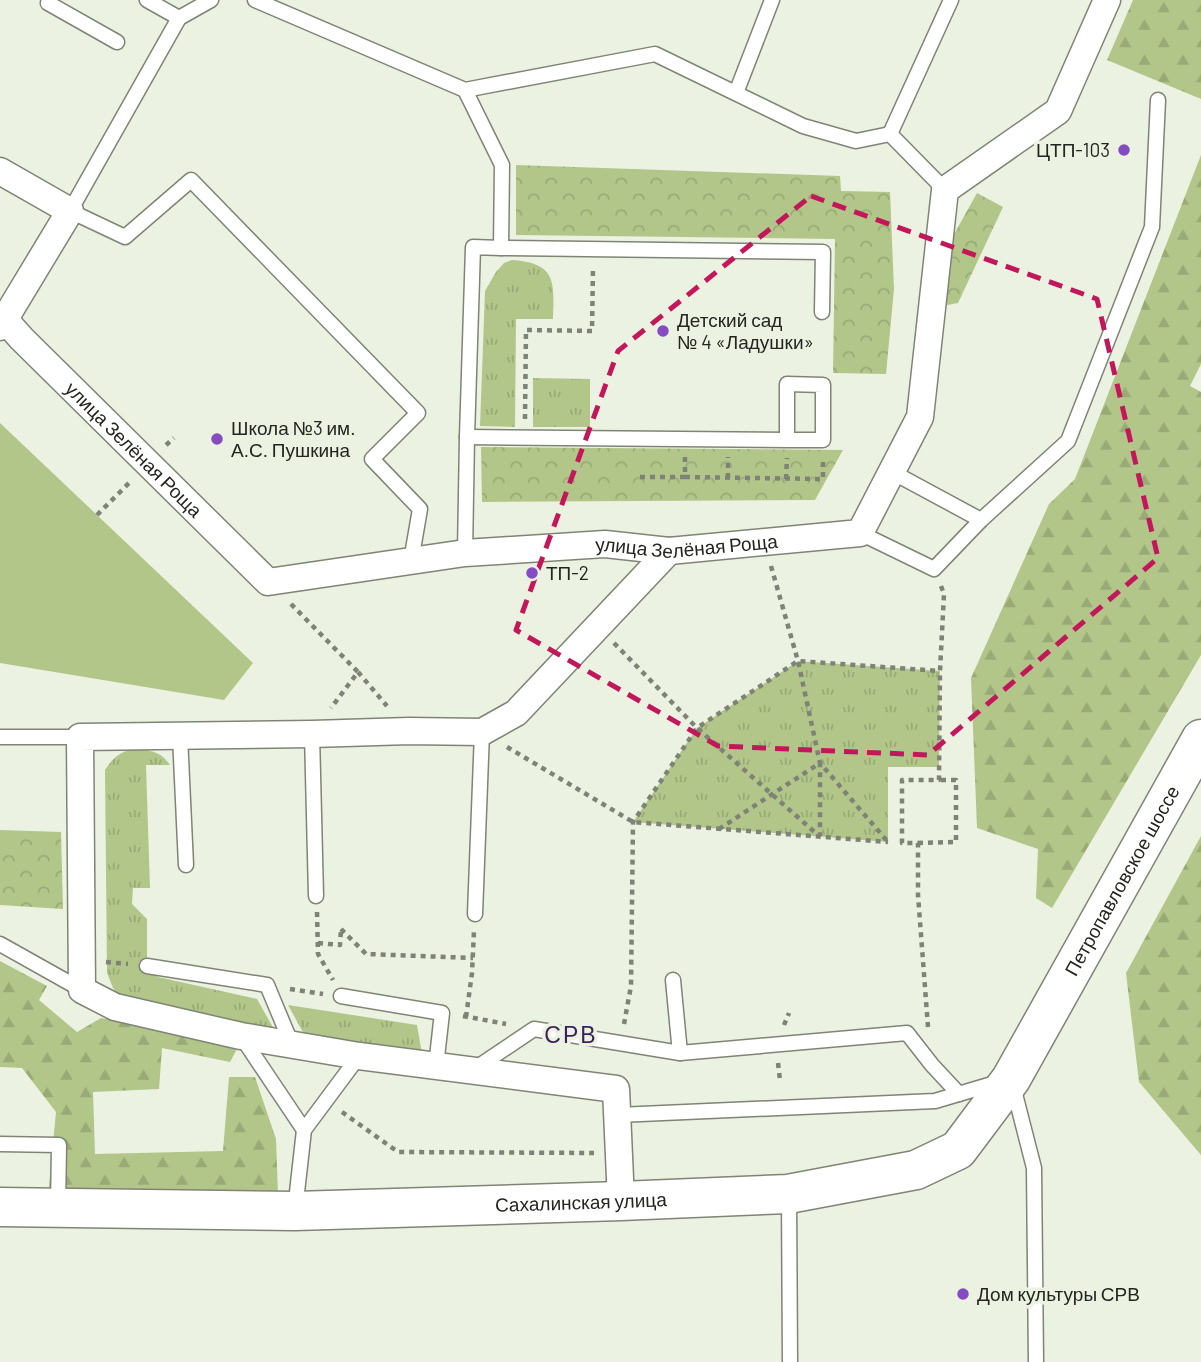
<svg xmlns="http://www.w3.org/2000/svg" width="1201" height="1362" font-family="Barlow,sans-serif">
<defs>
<pattern id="grass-tufts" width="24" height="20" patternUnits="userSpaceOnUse" patternTransform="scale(1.75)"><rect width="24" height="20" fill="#b2c689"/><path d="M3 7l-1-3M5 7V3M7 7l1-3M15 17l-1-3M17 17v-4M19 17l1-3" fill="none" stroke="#99aa76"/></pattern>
<pattern id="forest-firs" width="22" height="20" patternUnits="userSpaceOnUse" patternTransform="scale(1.75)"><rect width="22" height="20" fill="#b2c689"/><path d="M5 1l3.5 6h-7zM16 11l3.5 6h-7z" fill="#99aa76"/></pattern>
<pattern id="park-crowns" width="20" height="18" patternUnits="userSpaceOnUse" patternTransform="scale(1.75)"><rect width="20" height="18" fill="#b2c689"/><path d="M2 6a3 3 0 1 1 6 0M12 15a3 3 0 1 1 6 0" fill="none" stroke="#99aa76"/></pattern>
</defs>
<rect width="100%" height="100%" fill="#ecf2e1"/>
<!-- grass -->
<g fill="url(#grass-tufts)">
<path d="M512 260C557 263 554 282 553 319H516L515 427 480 426 485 291 496 272 504 263Z"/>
<polygon points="533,378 590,379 590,427 533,427"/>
<polygon points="798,661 940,671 939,767 888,767 888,842 633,822 697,728"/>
<path d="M138 749C153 751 161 752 170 765H146L150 888H133L132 904 147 919V971L158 977 257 999 275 1031 119 995 113 988 107 973 105 770C114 756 122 750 138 749Z"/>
<polygon points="288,1005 417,1025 422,1054 304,1034"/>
</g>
<!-- forest -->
<g fill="url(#forest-firs)">
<polygon points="1133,0 1201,0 1201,99 1107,60"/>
<polygon points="1201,155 1201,364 1190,386 1201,392 1201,655 1052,908 1036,898 1038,849 977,828 971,678 1049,504 1075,479"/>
<polygon points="1201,836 1201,1155 1139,1082 1126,973"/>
<polygon points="0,961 47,986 39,1000 77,1032 101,1018 233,1041 236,1051 230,1062 162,1048 159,1089 93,1092 95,1154 223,1151 229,1077 255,1077 276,1139 278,1194 48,1196 56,1112 22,1068 0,1067"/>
</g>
<!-- park -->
<g fill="url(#park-crowns)">
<polygon points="516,165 840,176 841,191 890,192 894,289 886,374 833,373 835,239 516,235"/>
<polygon points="977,193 1003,207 958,303 948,305 944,303 953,236"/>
<polygon points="481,447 843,450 815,500 482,502"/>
<polygon points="0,830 61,832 63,909 0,905"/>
</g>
<!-- garden -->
<polygon fill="#b2c689" points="0,423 253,663 224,700 0,663"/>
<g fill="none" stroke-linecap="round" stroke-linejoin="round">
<!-- lane casing -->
<g stroke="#7f8475" stroke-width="17">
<g id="lane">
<polyline points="49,0 48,3 117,42"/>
<polyline points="147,0 179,18 70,211 125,237 191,180 418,413 372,459 420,509 411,561"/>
<polyline points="255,0 465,90 655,54 803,126 856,141 890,134"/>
<polyline points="179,18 211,0"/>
<polyline points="736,93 772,0"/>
<polyline points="945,190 890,134 951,0"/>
<polyline points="501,248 823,252 822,312"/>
<polyline points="467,437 787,440 823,440 823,385 787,384 787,440"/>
<polyline points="892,472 981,520"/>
<polyline points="860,533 934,569 981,520 1068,441 1152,227 1158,100"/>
<polyline points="465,553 467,437 473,247 501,248 502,165 465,90"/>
<polyline points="312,734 316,896"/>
<polyline points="180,736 186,865"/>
<polyline points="0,737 80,737"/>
<polyline points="475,914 482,732"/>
<polyline points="0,944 82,990"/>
<polyline points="147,966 267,985 292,1045"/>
<polyline points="341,996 442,1013 436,1066"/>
<polyline points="241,1036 304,1130"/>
<polyline points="680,1053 907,1033 932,1065 959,1094"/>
<polyline points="473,1070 534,1029 680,1053 673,980"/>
<polyline points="1013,1086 1034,1168 1036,1362"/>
<polyline points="618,1115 935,1101 999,1082"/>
<polyline points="0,1144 59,1145 58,1207"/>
<polyline points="789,1196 790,1362"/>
<polyline points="295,1210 304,1130 359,1056"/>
</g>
</g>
<!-- street casing -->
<g stroke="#7f8475" stroke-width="29">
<g id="street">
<polyline points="0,171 70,211 0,327"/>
<path id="s1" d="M4 319 22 339 268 582 465 553 605 544 669 551 860 533 920 417 945 190 1058 111 1107 0"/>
<polyline points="621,1201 616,1089 359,1056 241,1036 115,1007 82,990 80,737 312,734 409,731 482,732 516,713 669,551"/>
</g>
</g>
<!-- secondary casing -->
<g stroke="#7f8475" stroke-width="41">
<g id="secondary">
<path id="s2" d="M0 1207 295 1211 621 1201 788 1194 916 1170 958 1150 1011 1079 1201 739"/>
</g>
</g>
<!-- path -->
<g stroke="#7e8277" stroke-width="4.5" stroke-dasharray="5 5" stroke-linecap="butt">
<polyline points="525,419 526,330 592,331 593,267"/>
<polyline points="166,445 174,438"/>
<polyline points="685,457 685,477 823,479 823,460"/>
<polyline points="640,477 685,477"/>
<polyline points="728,478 728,457"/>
<polyline points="786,479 787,458"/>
<polyline points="97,515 131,481"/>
<polyline points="771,566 798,661 820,763 888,842"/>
<polyline points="291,604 358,672 331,708"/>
<polyline points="614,643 697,728 819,836"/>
<polyline points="358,672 387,706"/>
<polyline points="507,747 633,822 888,842"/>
<polyline points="719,829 820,763 820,836"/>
<polyline points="918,843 956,842 956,780 939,780"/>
<polyline points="317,912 318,954 333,980"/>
<polyline points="341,929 366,954 473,958"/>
<polyline points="318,943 340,945 341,930"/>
<polyline points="106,962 128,964"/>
<polyline points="290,989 323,994"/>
<polyline points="463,1016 506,1024"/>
<polyline points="466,1017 472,973 474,931"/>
<polyline points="624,1024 631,986 633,822 697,728 798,661 940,671"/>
<polyline points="784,1025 789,1013"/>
<polyline points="928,1027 918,895 918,843 902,843 902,780 939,780 940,671 944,594 941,586"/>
<polyline points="778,1063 780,1080"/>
<polyline points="342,1112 398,1152 594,1153"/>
</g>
<!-- lane -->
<use href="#lane" stroke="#fff" stroke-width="14"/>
<!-- street -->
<use href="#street" stroke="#fff" stroke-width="26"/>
<!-- secondary -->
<use href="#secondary" stroke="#fff" stroke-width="38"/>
</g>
<!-- marked area -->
<path fill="none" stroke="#c2185b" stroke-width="5" stroke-dasharray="14 9" stroke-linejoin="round" d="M811 196 1097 299 1158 558 928 755 718 746 516 630 618 351Z"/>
<!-- markers -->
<g fill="#854bc1" stroke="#ecf2e1" stroke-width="2.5">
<circle cx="1124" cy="150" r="7"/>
<circle cx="663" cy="331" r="7"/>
<circle cx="217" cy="439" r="7"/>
<circle cx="532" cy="573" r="7"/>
<circle cx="963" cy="1294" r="7"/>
</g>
<g text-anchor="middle" stroke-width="7" stroke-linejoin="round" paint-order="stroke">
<!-- poi labels -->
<g font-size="19" fill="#23251f" stroke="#ecf2e1" text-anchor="start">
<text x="1110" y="157" text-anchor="end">ЦТП-103</text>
<text x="677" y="327">Детский сад<tspan x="677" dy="22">№ 4 «Ладушки»</tspan></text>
<text x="231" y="435">Школа №3 им.<tspan x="231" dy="22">А.С. Пушкина</tspan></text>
<text x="546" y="580">ТП-2</text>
<text x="977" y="1301">Дом культуры СРВ</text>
</g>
<!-- street labels -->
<g font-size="19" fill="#23251f" stroke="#ecf2e1">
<text dy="7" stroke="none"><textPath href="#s1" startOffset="184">улица Зелёная Роща</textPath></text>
<text dy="7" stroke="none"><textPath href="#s1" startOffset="794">улица Зелёная Роща</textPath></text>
<text dy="7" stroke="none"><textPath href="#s2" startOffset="1281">Петропавловское шоссе</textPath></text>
<text dy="7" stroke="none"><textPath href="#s2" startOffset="581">Сахалинская улица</textPath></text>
</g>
<!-- quarter labels -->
<g font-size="23" letter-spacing="2" fill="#3b1f58" stroke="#ecf2e1">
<text x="571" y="1043">СРВ</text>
</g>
</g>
</svg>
